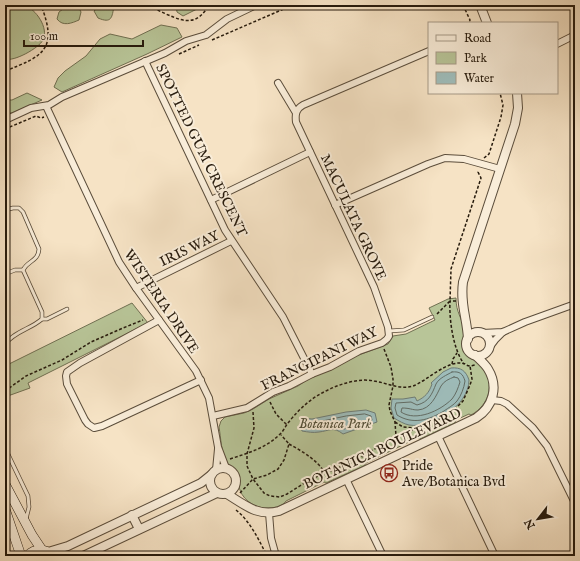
<svg xmlns="http://www.w3.org/2000/svg" width="580" height="561" font-family="'IM FELL English',serif">
<rect width="100%" height="100%" fill="#f6e3c5"/>
<filter id="stains"><feTurbulence type="fractalNoise" baseFrequency=".005" numOctaves="4"/><feColorMatrix values="0 0 0 0 .2 0 0 0 0 .09 0 0 0 0 .02 0 0 0 .5 -.17"/></filter>
<radialGradient id="worn" r=".72"><stop offset=".6" stop-color="#630" stop-opacity="0"/><stop offset="1" stop-color="#630" stop-opacity=".3"/></radialGradient>
<!-- green -->
<g fill="#b8c598" stroke="#707052">
<path d="M5 5C10 5 19 3 24 5 36 9 49 28 43 40 39 48 14 62 5 59Z"/>
<path d="M101 5H119L114 6C112 17 112 24 98 18L94 11Z"/>
<polygon points="176,5 203,5 201,7 183,16 177,12"/>
<path d="M73 6 79 8 81 12 79 20C72 23 63 27 57 19L59 12 63 9Z"/>
<polygon points="161,25 177,28 182,37 147,54 62,92 54,87 58,78 65,71 86,56 100,39 110,34 132,39"/>
<polygon points="27,93 42,100 12,113 5,113 5,100 12,100"/>
<path d="M456 298C456 313 462 317 464 330 466 337 462 344 466 351 469 358 479 362 483 368 495 385 489 405 471 415L469 414 456 420 455 423 420 439 417 438 366 463 364 466 326 483 324 482 286 501C283 506 275 508 269 508 258 509 244 502 240 490 238 485 240 480 237 475 235 470 230 468 227 463 221 453 221 438 219 427L221 421 225 417 244 413 253 409 269 399 298 386 313 376 331 370 356 356 383 346 388 344 393 336 406 334 435 320 429 308 448 299Z"/>
<polygon points="132,303 148,323 28,383 30,388 5,397 5,366"/>
</g>
<!-- water -->
<g fill="#9ebdbb" stroke="#6e7c75">
<path d="M451 368C461 367 466 371 469 380 469 405 433 429 409 425 404 424 399 421 394 418L391 408 392 399H403L415 397 417 401C425 397 429 393 432 384L431 383 443 372Z"/>
<path d="M366 410 375 413 377 422 343 434C333 426 329 431 319 432 313 433 308 432 302 431L300 424 302 418 312 419 346 412Z"/>
</g>
<g fill="none" stroke-linecap="round" stroke-linejoin="round">
<!-- shore -->
<g stroke="#626c64" stroke-width="1">
<path d="M452 372C460 371 463 374 465 381 464 388 461 396 457 401 454 405 448 408 444 411 429 420 413 425 397 415L395 408 396 403 411 402 417 405C429 402 432 394 436 384 439 378 447 375 452 372Z"/>
<path d="M454 377 458 378 460 382C458 388 456 394 452 399 440 411 416 422 401 412L402 408C410 408 412 410 418 410 431 409 436 396 441 386 444 381 449 379 454 377Z"/>
<polygon points="365,414 371,416 372,420 344,429 340,427 329,425 320,428 306,427 304,425 306,423 313,423 346,416"/>
</g>
<!-- service casing -->
<g stroke="#5b4d3b" stroke-width="4.5">
<g id="service">
<path d="M5 210 13 208H19L23 212 39 249C38 262 28 260 23 270L42 312V319C31 329 15 331 5 344"/>
<polyline points="5,274 15,270 23,270"/>
<polyline points="42,319 47,319 67,309"/>
<polyline points="389,331 404,330 432,317"/>
<polyline points="5,448 28,496 29,507 26,519"/>
</g>
</g>
<!-- minor casing -->
<g stroke="#5b4d3b" stroke-width="8">
<g id="minor">
<polyline points="557,44 575,35"/>
<polyline points="145,61 225,230 283,317 312,374"/>
<polyline points="278,83 296,113"/>
<polyline points="46,106 119,262 136,288 196,371 209,398 218,447 226,468"/>
<polyline points="5,120 31,108 49,105 62,97 165,53 186,41 206,35 227,19 252,7"/>
<polyline points="211,200 310,152"/>
<polyline points="335,205 428,164 445,158 464,159 500,169"/>
<polyline points="136,288 231,241"/>
<polyline points="159,320 80,363 67,372 66,376 67,384 85,420 88,424 94,428 102,426 201,380"/>
<polyline points="482,333 503,332 525,322 575,304"/>
<polyline points="489,348 495,340 503,332"/>
<polyline points="492,400 501,401 507,404 533,428 547,446 575,503"/>
<path d="M213 416 247 408 273 392 289 386 312 374 330 367 359 351 382 343 387 339 389 336 388 327 374 287 296 122C295 114 296 109 303 105L429 51"/>
<polyline points="438,436 495,556"/>
<polyline points="216,470 218,449"/>
<polyline points="346,479 383,556"/>
<polyline points="269,513 271,538 276,556"/>
</g>
</g>
<!-- tertiary casing -->
<g stroke="#5b4d3b" stroke-width="10">
<g id="tertiary">
<polyline points="480,5 487,23"/>
<circle cx="478" cy="344" r="12"/>
<path d="M468 339C467 318 460 304 463 282L515 124 518 108 517 93"/>
<circle cx="223" cy="481" r="13"/>
<path d="M227 494C245 505 258 517 279 511L476 418C493 407 499 387 488 369 485 364 480 360 475 355"/>
<polyline points="132,515 139,529"/>
<polyline points="48,552 68,546 201,483 211,475"/>
<polyline points="83,556 217,493"/>
</g>
</g>
<!-- secondary casing -->
<g stroke="#271b0d" stroke-width="10">
<g id="secondary">
<polyline points="5,484 32,535 42,550"/>
<polyline points="5,509 21,556"/>
<path d="M27 556C35 548 45 548 53 556"/>
</g>
</g>
<!-- path -->
<g stroke="#271b0d" stroke-width="1.5" stroke-dasharray="3 2" stroke-linecap="butt">
<polyline points="34,5 41,7 47,5"/>
<path d="M149 5C154 9 160 11 166 14 186 23 197 25 209 5"/>
<polyline points="463,5 470,20 469,23"/>
<polyline points="212,40 293,5"/>
<polyline points="179,54 199,45"/>
<path d="M5 71C44 56 58 49 41 5"/>
<polyline points="5,129 36,116 41,118 44,117"/>
<polyline points="484,158 489,154 501,117 503,105 500,93"/>
<path d="M456 301H450C449 319 453 349 464 364"/>
<polyline points="437,314 450,301 451,269 481,178 478,172 479,171"/>
<polyline points="384,349 391,367 393,379 393,386 389,405 390,411 395,422 396,436"/>
<polyline points="452,364 453,359 457,353"/>
<polyline points="5,391 26,376 62,360 91,342 123,328 143,320"/>
<polyline points="270,402 276,414 287,425"/>
<polyline points="253,412 254,428 247,454 247,466 253,479 264,493 270,496 280,497 287,494 311,479 355,461 396,436 432,423 452,412 463,401 470,385 472,379 470,366"/>
<polyline points="395,422 403,427 415,428"/>
<path d="M289 444C305 453 321 462 328 479"/>
<path d="M230 459C248 453 266 448 279 435 283 432 285 427 288 423 300 408 312 397 330 389 343 383 360 378 374 381 388 383 399 390 413 386 427 381 449 358 465 364 466 365 468 366 470 366L475 365"/>
<polyline points="240,493 253,479 267,475 278,469 284,460 289,444 281,435"/>
<path d="M236 510C250 521 259 540 267 556"/>
<polyline points="5,555 6,556"/>
</g>
<!-- service -->
<use href="#service" stroke="#f9edd9" stroke-width="3"/>
<!-- minor -->
<use href="#minor" stroke="#f9edd9" stroke-width="6"/>
<!-- tertiary -->
<use href="#tertiary" stroke="#f9edd9" stroke-width="8"/>
<!-- secondary -->
<use href="#secondary" stroke="#f9edd9" stroke-width="9"/>
</g>
<!-- icons -->
<defs>
<g id="bus-ring" transform="scale(0.9)"><circle r="9.5" fill="#f9edd9" stroke="#8f2418" stroke-width="1.5"/><path d="M-5-6H5V4H4V6H2V4H-2V6H-4V4H-5ZM-3.5-4V0h7V-4ZM-3.5 1.2v1.5H-2V1.2ZM2 1.2v1.5H3.5V1.2Z" fill="#8f2418"/></g>
</defs>
<g fill-rule="evenodd">
<use href="#bus-ring" x="389" y="473"/>
</g>
<g text-anchor="middle" stroke-width="4" stroke-linejoin="round" paint-order="stroke">
<!-- street labels -->
<g font-size="14" fill="#271b0d" stroke="#f9edd9">
<text transform="translate(202 150) rotate(64)" y="5">SPOTTED GUM CRESCENT</text>
<text transform="translate(354 217) rotate(65)" y="5">MACULATA GROVE</text>
<text transform="translate(189 248) rotate(-26)" y="5">IRIS WAY</text>
<text transform="translate(162 301) rotate(56)" y="5">WISTERIA DRIVE</text>
<text transform="translate(319 358) rotate(-26)" y="5">FRANGIPANI WAY</text>
<text transform="translate(382 448) rotate(-25)" y="5">BOTANICA BOULEVARD</text>
</g>
<!-- park labels -->
<g font-size="14" font-style="italic" fill="#524e37" stroke="#f9edd9">
<text x="335" y="428">Botanica Park</text>
</g>
<!-- poi labels -->
<g font-size="14" fill="#271b0d" stroke="#f9edd9" text-anchor="start">
<text x="402" y="470">Pride<tspan x="402" dy="16">Ave/Botanica Bvd</tspan></text>
</g>
</g>
<!-- margin -->
<rect width="580" height="561" fill="none" stroke="#f6e3c5" stroke-width="20"/>
<rect x="6" y="6" width="568" height="549" fill="none" stroke="#271b0d" stroke-width="2"/>
<rect x="10" y="10" width="560" height="541" fill="none" stroke="#271b0d"/>
<!-- legend -->
<rect x="428" y="22" width="130" height="72" fill="#f9edd9" stroke="#a59987"/>
<rect x="436" y="35" width="20" height="6" fill="#f9edd9" stroke="#a59987"/>
<text x="464" y="42" font-size="12" fill="#271b0d">Road</text>
<rect x="436" y="52" width="20" height="12" fill="#b8c598" stroke="#a59987"/>
<text x="464" y="62" font-size="12" fill="#271b0d">Park</text>
<rect x="436" y="72" width="20" height="12" fill="#9ebdbb" stroke="#a59987"/>
<text x="464" y="82" font-size="12" fill="#271b0d">Water</text>
<!-- north arrow -->
<g transform="translate(538 519) rotate(239)" stroke="#f9edd9" stroke-width="3" paint-order="stroke">
<path d="M0-3L7 15L0 10L-7 15Z" fill="#271b0d"/>
<text y="-6" font-size="11" font-weight="bold" text-anchor="middle" fill="#271b0d">N</text>
</g>
<!-- scale -->
<path d="M24 40v6h119v-6" fill="none" stroke="#271b0d" stroke-width="2"/>
<text x="30" y="40" font-size="12" fill="#271b0d" stroke="#f9edd9" stroke-width="3" paint-order="stroke">100 m</text>
<rect width="100%" height="100%" filter="url(#stains)"/>
<rect width="100%" height="100%" fill="url(#worn)"/>
</svg>
